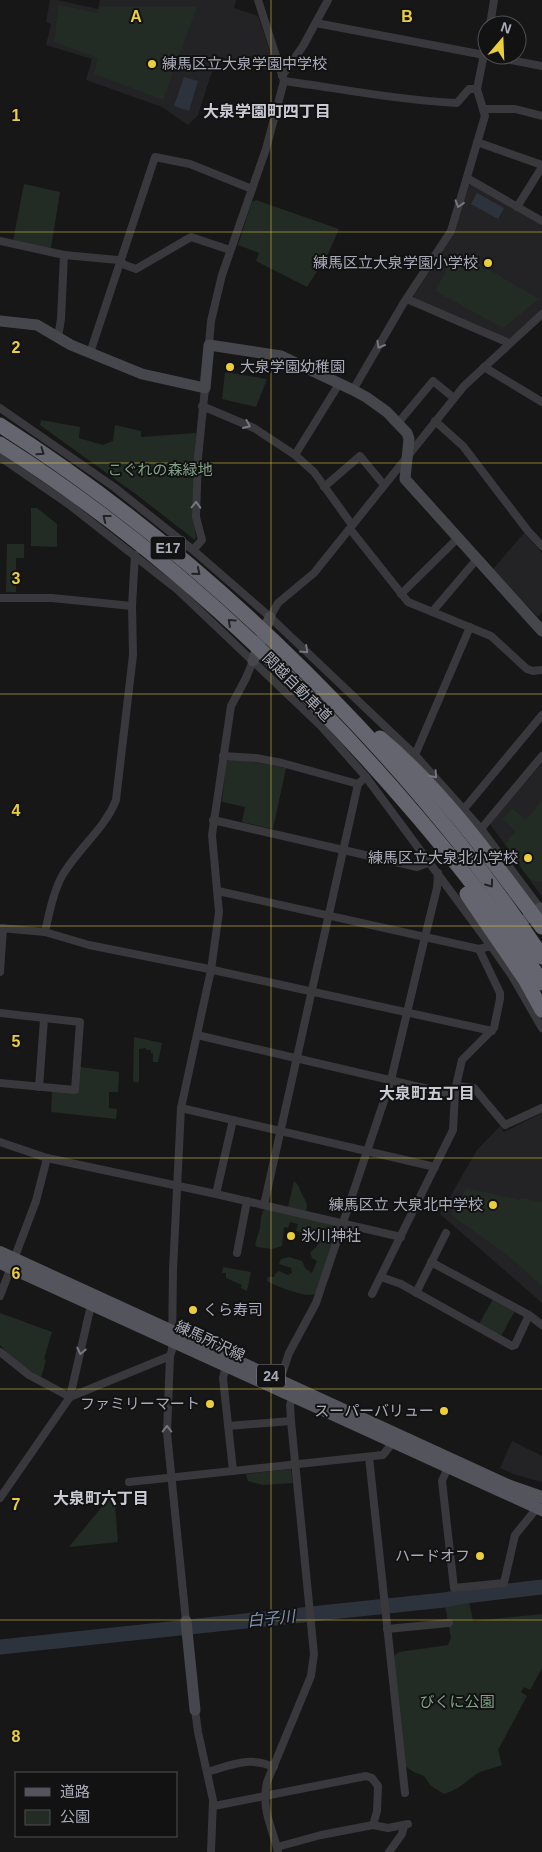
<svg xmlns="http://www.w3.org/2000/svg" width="542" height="1852" font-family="Arial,'Noto Sans JP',sans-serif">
<rect width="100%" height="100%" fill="#171718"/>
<!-- built -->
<g fill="#232325">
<polygon points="50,0 57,0 98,9 100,0 236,0 234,8 258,16 276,69 272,71 217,56 198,115 188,125 162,107 86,80 92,59 46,45 51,24 46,22"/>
<polygon points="472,184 542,226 542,310 509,339 414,299 414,295 455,232 467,186"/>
<polygon points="524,533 542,553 542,612 538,617 493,569"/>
<polygon points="542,763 542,897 490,824"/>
<polygon points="542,1113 542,1303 440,1214 477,1150 500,1126 504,1132"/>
<polygon points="512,1441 542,1456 542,1482 513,1474 500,1468"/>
</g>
<!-- green -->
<g fill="#232b25">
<polygon points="59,5 97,13 101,7 197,7 163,100 94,74 98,58 54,42"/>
<polygon points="24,184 60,192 51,248 13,241"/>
<polygon points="256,200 339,229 327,256 307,287 256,261 259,253 238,245 252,202"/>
<polygon points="457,251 539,299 503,328 435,291"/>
<polygon points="225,372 267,379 256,407 222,399"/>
<polygon points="41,420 80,427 79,438 103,445 113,441 115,425 141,431 141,437 196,433 193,517 196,538 195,540 137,495 40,425"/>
<polygon points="31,508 37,508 57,524 57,547 31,546"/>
<polygon points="7,544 24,544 24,558 16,558 16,592 6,592"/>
<polygon points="230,759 254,762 286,768 273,829 242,822 245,807 222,802 226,762"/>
<path d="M542 800V881C539 881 536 882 534 881 524 876 512 853 506 844L509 838 516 832 503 819 512 808 526 820Z"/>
<polygon points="134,1037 162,1043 158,1062 153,1062 153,1053 151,1053 151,1050 147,1050 145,1048 139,1049 139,1082 133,1082"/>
<polygon points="80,1067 119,1072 118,1092 109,1092 109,1108 117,1109 116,1119 51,1112 52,1091 74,1092"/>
<path d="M294 1181C299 1185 299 1187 301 1192 304 1200 309 1201 306 1212L288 1207Z"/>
<polygon points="466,1188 520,1200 521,1198 542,1202 542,1286 510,1257 451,1215"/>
<path d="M266 1208 336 1225 338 1227 329 1260 315 1294C306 1298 275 1286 267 1281L268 1277H274L275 1274 279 1271 288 1275 292 1273 291 1268 279 1264 281 1259 289 1257 302 1261 305 1268 312 1273 317 1261 312 1258 310 1253C316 1247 322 1244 315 1235H312L309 1244H305L304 1236 299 1235 300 1232 296 1231 298 1224 290 1222 288 1228 284 1227 282 1246 272 1249 257 1247 255 1244 260 1228 261 1217 263 1211Z"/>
<polygon points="223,1267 251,1272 247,1291 241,1288 242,1285 226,1278 226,1273 222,1273"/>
<polygon points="493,1299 515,1311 501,1336 479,1324"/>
<polygon points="0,1313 52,1332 44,1359 46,1360 41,1378 12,1358 0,1345"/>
<polygon points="291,1469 293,1483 263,1485 248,1481 246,1474"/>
<polygon points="114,1492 118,1542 69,1547"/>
<path d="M469 1602 473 1621 542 1614V1668L530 1690 524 1687 521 1692 527 1696 498 1750 502 1765C494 1768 482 1770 475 1775 463 1784 459 1789 444 1794L431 1786 424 1776 414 1772 405 1766 393 1661 395 1655 399 1652 448 1645 451 1638 445 1605Z"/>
</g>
<!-- water -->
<g fill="#2d333c">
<polygon points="184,77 198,81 189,111 174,106"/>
<polygon points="477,193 504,208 498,219 471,204"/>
</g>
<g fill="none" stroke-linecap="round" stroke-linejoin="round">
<!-- river -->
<polyline stroke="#2d333c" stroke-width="15" points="0,1647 444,1600 465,1596 542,1587"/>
<!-- street -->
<g stroke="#38383d" stroke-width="8">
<polyline points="316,23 542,66"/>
<polyline points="490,25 494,0"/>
<polyline points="282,76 303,46 328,0"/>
<path d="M284 81C342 89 399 100 457 103L469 89H477"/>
<polyline points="483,109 515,109 542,116"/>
<polyline points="477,142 542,165"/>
<polyline points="467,178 542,221"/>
<polyline points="517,207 542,167"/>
<polyline points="0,241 64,255 61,319 58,337"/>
<polyline points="64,255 118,260 125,265 136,269 191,237 230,250"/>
<polyline points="407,299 509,343"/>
<polyline points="209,345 211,321 222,275 266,149 284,81 258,0"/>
<polyline points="90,353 155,157 190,164 252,189"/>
<polyline points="484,367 542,402"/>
<polyline points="353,390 403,304 451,231 485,116 477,89 487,39"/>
<polyline points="202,406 254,428 295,455 314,472 352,525"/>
<polyline points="0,408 114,487 193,550 270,617 415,755 481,829 540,908"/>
<polyline points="435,421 463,446 528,531 542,546"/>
<polyline points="398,423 433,381 454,398"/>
<polyline points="295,455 339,384"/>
<polyline points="0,457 71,506 178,590 321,726 366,777 491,946 512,976 542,1028"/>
<polyline points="324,487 360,456 384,485"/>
<polyline points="350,529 408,602 491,636 527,669 533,671 542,670"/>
<polyline points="193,550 202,540 196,517 198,458 205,388"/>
<polyline points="401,594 458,538"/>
<polyline points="0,598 52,598 132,606"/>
<polyline points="432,612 477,559"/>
<polyline points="270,617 278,603 314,573 464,386 542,314"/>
<polyline points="415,755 470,627"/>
<polyline points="223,756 256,758 282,763 358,784"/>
<polyline points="464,809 542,715"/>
<polyline points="213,820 417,867 430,862"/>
<polyline points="481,829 542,756"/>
<polyline points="218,891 479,949 491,946"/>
<polyline points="0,928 45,932 89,945 204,968 492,1031"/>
<path d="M45 932C49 914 53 893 62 876 77 850 106 827 116 800L133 655 132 606 135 555"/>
<polyline points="479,949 500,993 500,999 494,1028 462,1060 456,1086 474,1088 505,1125 542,1108"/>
<polyline points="0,972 3,928"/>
<polyline points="0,1013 80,1022 75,1090 0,1083"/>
<polyline points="197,1035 454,1095"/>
<polyline points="39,1087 44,1019"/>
<polyline points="181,1108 435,1167"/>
<polyline points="0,1142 47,1158 216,1194 401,1237"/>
<polyline points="216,1194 233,1120"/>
<polyline points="264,1205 358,784 366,777"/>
<polyline points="237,1253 247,1201"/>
<polyline points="431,1262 529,1315 542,1325"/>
<polyline points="381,1277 401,1284 512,1346 515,1345 529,1315"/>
<polyline points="416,1293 446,1233"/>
<polyline points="372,1294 453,1130 455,1092"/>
<polyline points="0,1296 36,1201 47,1158"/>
<polyline points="0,1352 29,1375 70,1397 91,1305"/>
<polyline points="226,1366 223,1378 233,1471"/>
<polyline points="280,1380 289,1353 316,1303 391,1080 425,937 437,888 438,873"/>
<polyline points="228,1426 291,1421"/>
<polyline points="369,1457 405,1793"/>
<polyline points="448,1467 442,1481 454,1588 504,1583 515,1535 537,1508"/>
<polyline points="129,1482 383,1455 393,1442"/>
<polyline points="0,1498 70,1397 170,1356"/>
<polyline points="186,1621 167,1433 170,1356 172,1350 173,1270 181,1108 211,970 219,912 212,835 231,706 246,678 253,661"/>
<polyline points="387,1629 449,1623"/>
<polyline points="195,1710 198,1732 213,1800 211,1852"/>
<path d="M207 1772C232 1765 249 1756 274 1767"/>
<polyline points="214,1806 366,1776 372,1778 378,1786 377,1811 373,1825"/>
<polyline points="277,1847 321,1835 373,1825 388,1828 408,1824"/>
<path d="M278 1852C272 1825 261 1811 267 1782L311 1676 314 1654 291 1421 290 1405 293 1397"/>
<polyline points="389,1852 402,1834 404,1826"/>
</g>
<!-- secondary -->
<g stroke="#46464d" stroke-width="11">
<polyline points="0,321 37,325 71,345 142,374 205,388 209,345 281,356 353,390 366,397 387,412 407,433 409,439 405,479 542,631"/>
<polyline points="253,661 270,617"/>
<polyline points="526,919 540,908 542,910"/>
<polyline points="186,1621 195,1710"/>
</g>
<!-- primary -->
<g stroke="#54545c" stroke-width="12">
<polyline points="0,1252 510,1486 542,1497"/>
<polyline points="0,1263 542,1510"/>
</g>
<!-- highway -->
<g stroke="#64656e" stroke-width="15">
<path d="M0 425C132 509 251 612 358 726 425 798 488 874 542 957"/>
<path d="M0 444C158 544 296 674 417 816 462 869 506 924 542 983"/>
<path d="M380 738C444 792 492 860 542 927"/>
<polyline points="467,894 525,979 542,1010"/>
</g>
</g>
<!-- one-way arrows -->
<defs><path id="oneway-chevron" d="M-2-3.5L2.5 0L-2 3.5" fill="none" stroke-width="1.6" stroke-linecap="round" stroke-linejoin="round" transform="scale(1.25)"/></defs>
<g stroke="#767781">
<use href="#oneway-chevron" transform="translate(459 204) rotate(107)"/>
<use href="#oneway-chevron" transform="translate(380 345) rotate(120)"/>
<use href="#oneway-chevron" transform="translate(247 425) rotate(23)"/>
<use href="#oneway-chevron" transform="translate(196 505) rotate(-88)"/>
<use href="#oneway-chevron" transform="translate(305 650) rotate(43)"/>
<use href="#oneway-chevron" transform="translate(434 775) rotate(48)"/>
<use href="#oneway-chevron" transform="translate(81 1351) rotate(103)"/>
<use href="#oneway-chevron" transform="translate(167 1429) rotate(-90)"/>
</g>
<g stroke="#222325">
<use href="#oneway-chevron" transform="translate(41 452) rotate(34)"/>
<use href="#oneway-chevron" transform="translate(106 518) rotate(-142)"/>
<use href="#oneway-chevron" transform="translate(197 572) rotate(40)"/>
<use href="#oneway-chevron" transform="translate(231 622) rotate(-138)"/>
<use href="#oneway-chevron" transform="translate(490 884) rotate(54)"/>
</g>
<!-- grid -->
<path fill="none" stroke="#eace3d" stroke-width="1" stroke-opacity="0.55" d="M271 0V1852M0 232H542M0 463H542M0 694H542M0 926H542M0 1158H542M0 1389H542M0 1620H542"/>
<!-- markers -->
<g fill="#eace3d" stroke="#121213" stroke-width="2">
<circle cx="152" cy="64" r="5"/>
<circle cx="488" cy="263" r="5"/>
<circle cx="230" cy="367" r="5"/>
<circle cx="528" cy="858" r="5"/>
<circle cx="493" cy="1205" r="5"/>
<circle cx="291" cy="1236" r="5"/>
<circle cx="193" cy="1310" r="5"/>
<circle cx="210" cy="1404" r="5"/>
<circle cx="444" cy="1411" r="5"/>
<circle cx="480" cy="1556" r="5"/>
</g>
<g text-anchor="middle" stroke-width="4" stroke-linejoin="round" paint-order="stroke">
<!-- shield labels -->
<g fill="#121213" stroke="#7c7d86" stroke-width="1">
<rect x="150.5" y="536.5" width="35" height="23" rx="4"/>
<rect x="257" y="1364.5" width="28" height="23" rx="4"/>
</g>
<g font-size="14" font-weight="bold" fill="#a9abb8">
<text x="168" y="553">E17</text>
<text x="271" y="1381">24</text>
</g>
<!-- poi labels -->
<g font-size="15" fill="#a9abb8" stroke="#121213" text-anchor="end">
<text x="162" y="69" text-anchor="start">練馬区立大泉学園中学校</text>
<text x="478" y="268">練馬区立大泉学園小学校</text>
<text x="240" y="372" text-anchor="start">大泉学園幼稚園</text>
<text x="518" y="863">練馬区立大泉北小学校</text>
<text x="483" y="1210">練馬区立 大泉北中学校</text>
<text x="301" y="1241" text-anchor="start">氷川神社</text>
<text x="203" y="1315" text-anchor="start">くら寿司</text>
<text x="200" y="1409">ファミリーマート</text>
<text x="434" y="1416">スーパーバリュー</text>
<text x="470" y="1561">ハードオフ</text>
</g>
<!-- park labels -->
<g font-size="15" fill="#81a289" stroke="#121213">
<text x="160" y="475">こぐれの森緑地</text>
<text x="457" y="1707">びくに公園</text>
</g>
<!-- street labels -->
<g font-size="15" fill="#a9abb8" stroke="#121213">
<text transform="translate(297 687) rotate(45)" y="5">関越自動車道</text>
<text transform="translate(210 1341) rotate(25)" y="5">練馬所沢線</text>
</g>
<!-- neighbourhood labels -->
<g font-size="16" font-weight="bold" fill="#cacbd4" stroke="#121213">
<text x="267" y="117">大泉学園町四丁目</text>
<text x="427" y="1099">大泉町五丁目</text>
<text x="101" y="1504">大泉町六丁目</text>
</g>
<!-- water labels -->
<g font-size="16" font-style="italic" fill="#8293b1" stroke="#121213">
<text transform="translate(271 1618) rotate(-6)" y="6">白子川</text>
</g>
</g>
<g font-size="16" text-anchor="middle" font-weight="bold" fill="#eace3d" stroke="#121213" stroke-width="4" stroke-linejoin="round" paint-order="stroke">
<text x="136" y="22">A</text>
<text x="407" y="22">B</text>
<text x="16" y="121">1</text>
<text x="16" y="353">2</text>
<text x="16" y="584">3</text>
<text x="16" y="816">4</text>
<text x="16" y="1047">5</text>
<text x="16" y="1279">6</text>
<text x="16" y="1510">7</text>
<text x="16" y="1742">8</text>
</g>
<!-- legend -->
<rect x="15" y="1772" width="162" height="65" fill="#121213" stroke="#4e4f55"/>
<rect x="25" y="1788" width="25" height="8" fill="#54545c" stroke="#4e4f55"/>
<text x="60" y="1797" font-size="15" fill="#a9abb8">道路</text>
<rect x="25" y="1810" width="25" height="15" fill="#232b25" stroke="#4e4f55"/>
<text x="60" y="1822" font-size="15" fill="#a9abb8">公園</text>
<!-- north arrow -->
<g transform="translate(502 40) rotate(19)"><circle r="24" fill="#121213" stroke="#4e4f55"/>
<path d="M0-4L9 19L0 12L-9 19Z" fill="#eace3d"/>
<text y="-8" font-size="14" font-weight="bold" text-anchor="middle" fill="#a9abb8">N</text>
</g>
</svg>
